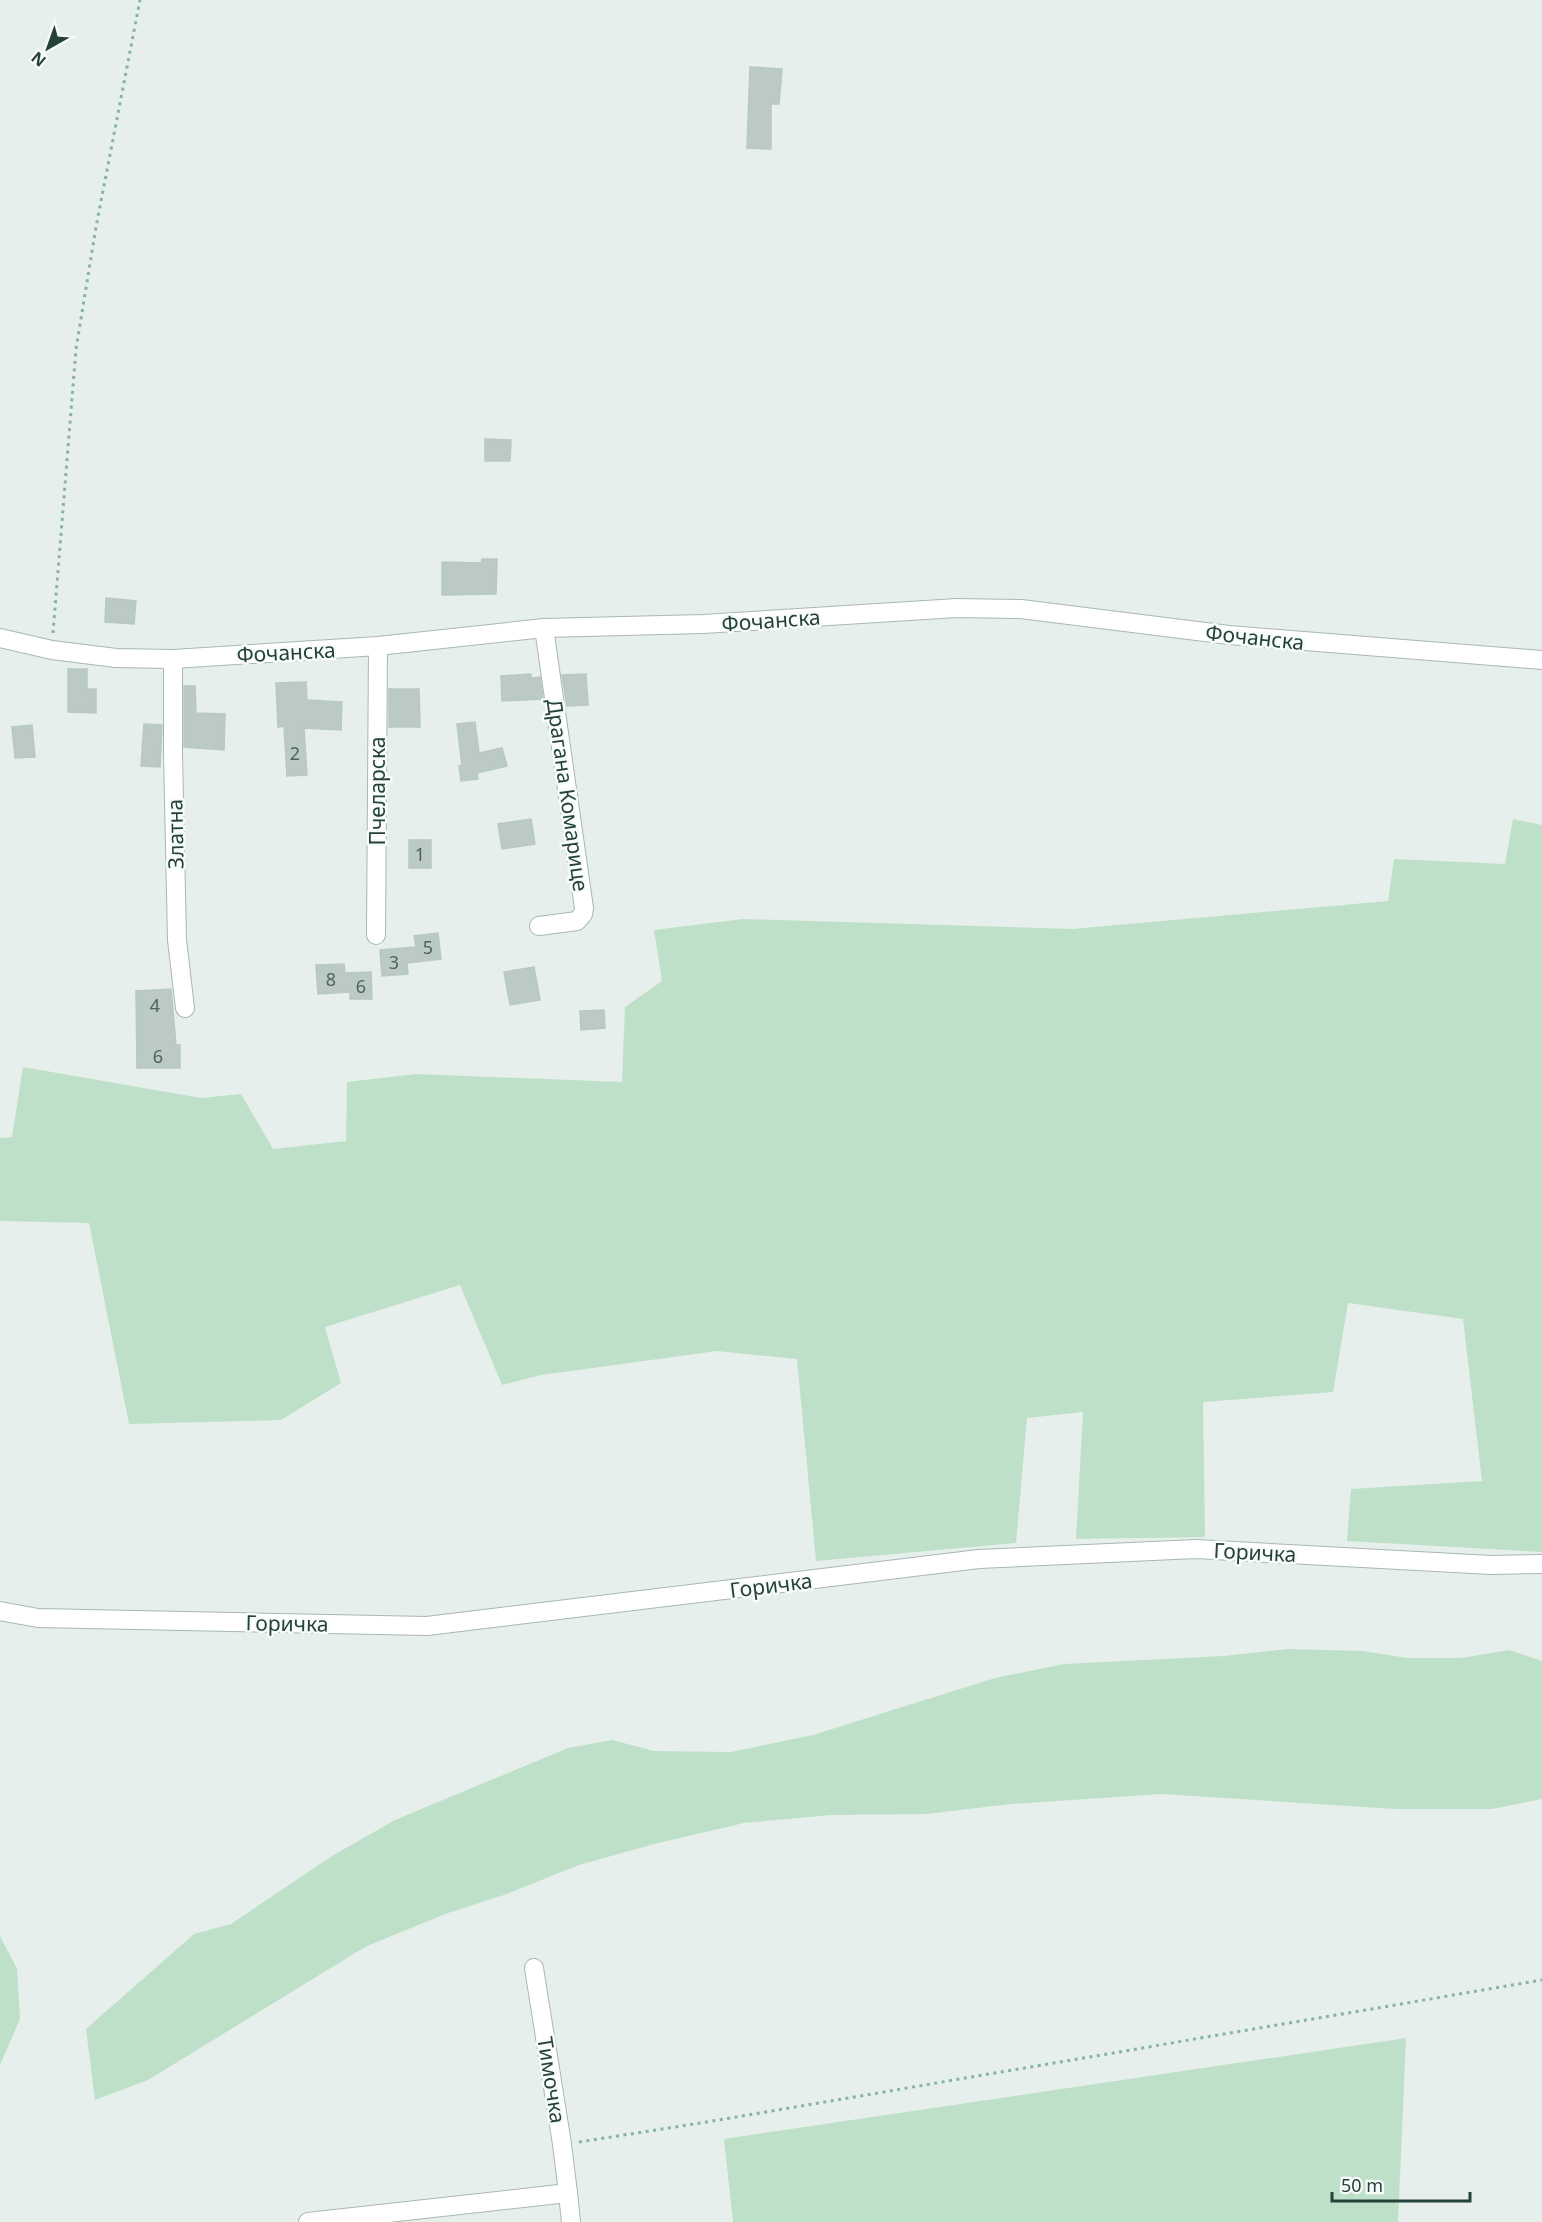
<svg xmlns="http://www.w3.org/2000/svg" width="1542" height="2222" font-family="'Noto Sans',sans-serif">
  <style>
    .green { fill: #bfe0c8 }
    .building { fill: #bbcac4; stroke: #b8c9c2; stroke-width: 1.5 }
    .lines { fill: none; stroke-linecap: round; stroke-linejoin: round }
    .street-casing { stroke: #a8b8b2; stroke-width: 20 }
    .path { stroke: #86b3a5; stroke-width: 3; stroke-dasharray: 3 4.5; stroke-linecap: butt }
    .street { stroke: #fff; stroke-width: 18 }
    .labels { text-anchor: middle; dominant-baseline: central; stroke-width: 5; stroke-linejoin: round; paint-order: stroke }
    .number-label { font-size: 18px; fill: #4a645c }
    .street-label { font-size: 21px; fill: #24423a; stroke: #f7fbf9 }
  </style>
  <rect width="100%" height="100%" fill="#e6efeb"/>
  <!-- green -->
  <g class="green">
    <path d="M1513,819L1542,825V1552L1347,1541L1351,1489L1482,1481L1463,1319L1348,1303L1333,1392L1203,1402L1205,1537L1076,1539L1083,1412L1027,1418L1016,1543L816,1561L797,1359L717,1351L541,1375L502,1385L460,1285L325,1327L341,1383L281,1420L129,1424L89,1223L0,1221V1138L12,1137L23,1067L201,1098L241,1094L273,1149L346,1141L347,1082L416,1074L622,1082L625,1007L662,981L654,930L743,919L1072,929L1388,901L1394,859L1505,864Z"/>
    <path d="M1287,1649L1362,1651L1408,1658H1461L1509,1650L1542,1661V1799L1492,1809H1395L1161,1794L1011,1804L926,1814L832,1815L744,1823L654,1844L579,1865L507,1894L445,1914L365,1947L148,2080L95,2100L86,2029L194,1934L231,1924L332,1856L395,1820L568,1748L612,1740L654,1751L731,1752L813,1735L995,1678L1064,1664L1224,1656Z"/>
    <path d="M0,1936L17,1969L20,2019L0,2065Z"/>
    <path d="M1406,2038L1398,2222H733L724,2139Z"/>
  </g>
  <!-- building -->
  <g class="building">
    <path d="M750,67L782,69L779,104H771V149L747,148Z"/>
    <path d="M485,439L511,440L510,461H485Z"/>
    <path d="M482,559H497L496,594L442,595V562L481,563Z"/>
    <path d="M106,598L136,601L134,624L105,622Z"/>
    <path d="M68,669H87V689H96V713L68,712Z"/>
    <path d="M531,674V678L540,677L543,699L502,701L501,676Z"/>
    <path d="M586,674L588,705L567,706L562,675Z"/>
    <path d="M306,682L307,700L342,702L341,730L304,728L307,775L287,776L284,726L278,727L276,683Z"/>
    <path d="M184,686H195L196,713L225,714L224,750L184,747Z"/>
    <path d="M389,689H419L420,727H389Z"/>
    <path d="M475,722L479,753L502,748L507,766L477,773L478,779L461,781L459,766L462,765L457,724Z"/>
    <path d="M144,724L162,725L160,767L141,766Z"/>
    <path d="M32,725L35,757L15,758L12,727Z"/>
    <path d="M531,819L535,844L502,849L498,824Z"/>
    <rect x="409" y="840" width="22" height="28"/>
    <path d="M438,933L441,959L407,963L408,974L382,976L380,950L416,947L414,936Z"/>
    <path d="M344,964L345,973L371,972L372,999H350V992L318,994L316,965Z"/>
    <path d="M534,967L540,1000L510,1005L504,972Z"/>
    <path d="M171,989L176,1045H180V1068H137L136,991Z"/>
    <path d="M604,1010L605,1028L581,1030L580,1011Z"/>
  </g>
  <g class="lines">
    <!-- street casing -->
    <g class="street-casing">
      <g id="street">
        <path d="M0,638L52,650L116,658L173,659L378,646L544,628L703,624L957,608L1021,609L1229,635L1542,660"/>
        <path d="M173,659V754L177,940L185,1008"/>
        <path d="M539,926L577,921L583,914L584,908L544,628"/>
        <path d="M376,935L378,646"/>
        <path d="M0,1611L38,1618L427,1626L979,1559L1196,1549L1491,1565L1542,1564"/>
        <path d="M534,1968L562,2144L568,2193"/>
        <path d="M308,2222L568,2193L571,2222"/>
      </g>
    </g>
    <!-- path -->
    <g class="path">
      <path d="M53,633L76,349L96,227L140,0"/>
      <path d="M579,2142L707,2122L1542,1980"/>
    </g>
    <!-- street -->
    <use href="#street" class="street"/>
  </g>
  <g class="labels">
    <!-- number labels -->
    <g class="number-label">
      <text x="295" y="753">2</text>
      <text x="420" y="854">1</text>
      <text x="428" y="947">5</text>
      <text x="394" y="962">3</text>
      <text x="331" y="979">8</text>
      <text x="361" y="986">6</text>
      <text x="155" y="1005">4</text>
      <text x="158" y="1056">6</text>
    </g>
    <!-- street labels -->
    <g class="street-label">
      <text transform="translate(771 620) rotate(-4)">Фочанска</text>
      <text transform="translate(1255 637) rotate(6)">Фочанска</text>
      <text transform="translate(286 652) rotate(-3)">Фочанска</text>
      <text transform="translate(377 791) rotate(-90)">Пчеларска</text>
      <text transform="translate(568 795) rotate(82)">Драгана Комарице</text>
      <text transform="translate(175 834) rotate(-91)">Златна</text>
      <text transform="translate(1255 1552) rotate(3)">Горичка</text>
      <text transform="translate(771 1585) rotate(-7)">Горичка</text>
      <text transform="translate(287 1623) rotate(1)">Горичка</text>
      <text transform="translate(552 2080) rotate(81)">Тимочка</text>
    </g>
  </g>
  <!-- north arrow -->
  <g transform="translate(48 48) rotate(220)" stroke="#f7fbf9" stroke-width="4.5" paint-order="stroke">
  <path d="M0-4.5L10 22L0 15L-10 22Z" fill="#24423a"/>
  <text y="-9" font-size="16" font-weight="bold" text-anchor="middle" fill="#24423a">N</text>
  </g>
  <!-- scale -->
  <path d="M1332 2192v9h138v-9" fill="none" stroke="#24423a" stroke-width="3"/>
  <text x="1341" y="2192" font-size="18" fill="#24423a" stroke="#f7fbf9" stroke-width="4.5" paint-order="stroke">50 m</text>
</svg>
